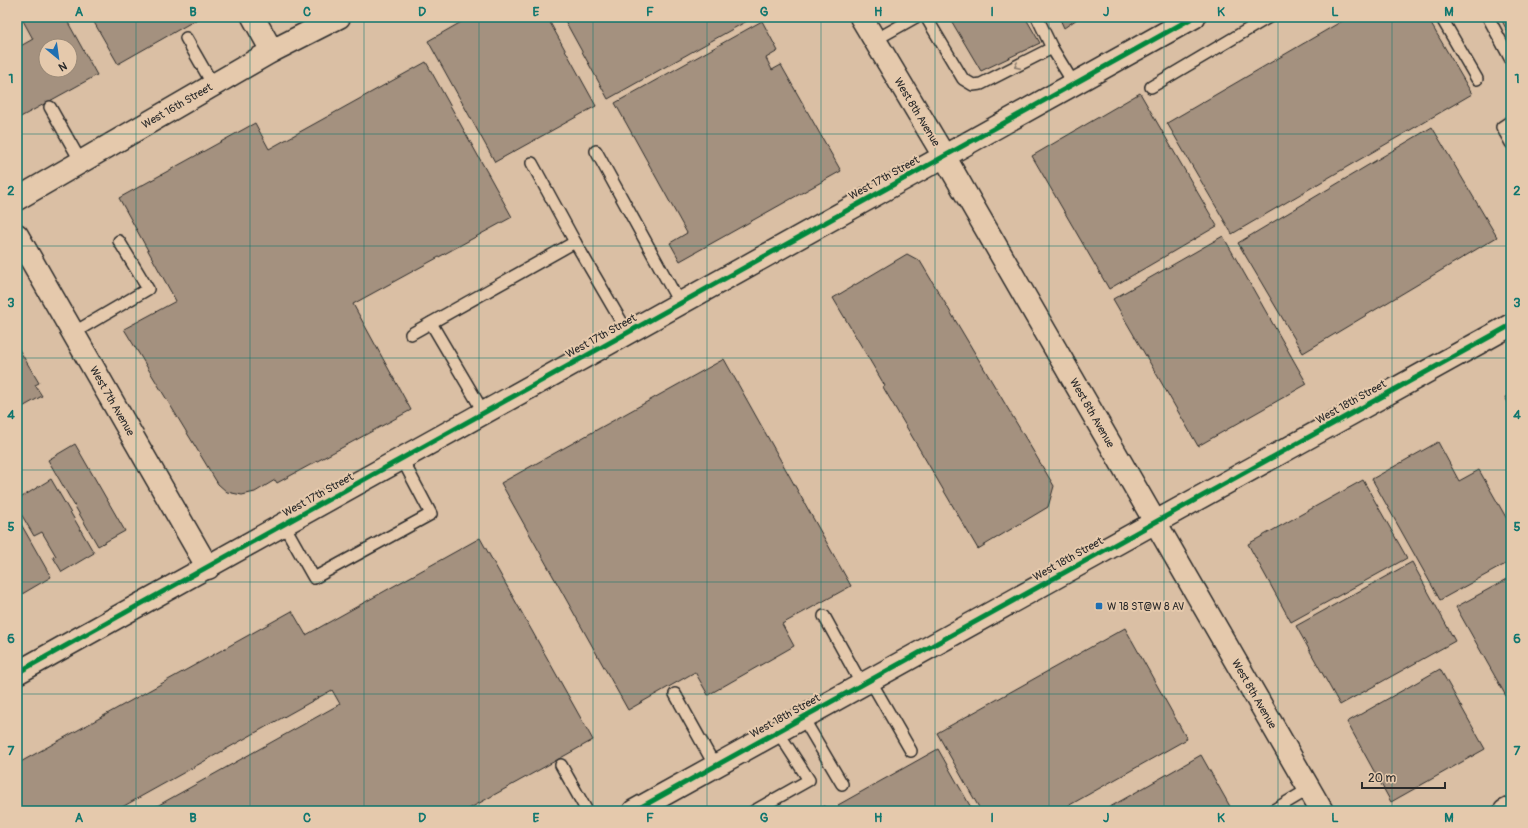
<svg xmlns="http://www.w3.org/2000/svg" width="1528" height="828" font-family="Pangolin,sans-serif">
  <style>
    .building { fill: #a4917f; stroke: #2b2b2b; fill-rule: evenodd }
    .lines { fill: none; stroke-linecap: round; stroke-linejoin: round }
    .service-casing { stroke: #2b2b2b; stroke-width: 14 }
    .minor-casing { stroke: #2b2b2b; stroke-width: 25 }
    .tertiary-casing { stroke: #2b2b2b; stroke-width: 25 }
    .service { stroke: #e5c9ac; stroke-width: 11 }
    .minor { stroke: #e5c9ac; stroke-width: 22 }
    .tertiary { stroke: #e5c9ac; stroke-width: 22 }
    .cycleway-casing { stroke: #e5c9ac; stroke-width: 8 }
    .cycleway { stroke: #00873e; stroke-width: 5 }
    .oneway { stroke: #887a6c }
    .grid { fill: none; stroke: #0f766e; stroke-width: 1; stroke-opacity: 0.55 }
    .poi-dot { fill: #1f6fb2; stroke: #e5c9ac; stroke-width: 1.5 }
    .labels { text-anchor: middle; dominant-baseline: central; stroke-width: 4; stroke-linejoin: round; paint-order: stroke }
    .street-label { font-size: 11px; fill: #2b2b2b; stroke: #e5c9ac }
    .poi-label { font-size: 11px; fill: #2b2b2b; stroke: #e5c9ac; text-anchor: start }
    .neatline { fill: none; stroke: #0f766e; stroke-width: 1.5 }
    .grid-label { font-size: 13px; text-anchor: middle; font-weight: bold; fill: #0f766e }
  </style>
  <rect width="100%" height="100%" fill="#dabfa4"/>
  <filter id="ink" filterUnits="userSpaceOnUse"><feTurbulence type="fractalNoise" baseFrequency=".025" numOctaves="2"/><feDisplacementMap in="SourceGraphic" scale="8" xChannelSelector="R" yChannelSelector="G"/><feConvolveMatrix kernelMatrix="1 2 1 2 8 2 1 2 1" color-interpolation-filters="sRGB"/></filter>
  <g filter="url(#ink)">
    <!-- building -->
    <g class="building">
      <path d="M21,17H65L97,75L17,119V48L33,39ZM46,46H70V70H46Z"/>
      <path d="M91,17H201L118,64Z"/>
      <path d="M470,17H547L596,106L495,162L428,41Z"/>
      <path d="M563,17H754L608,99Z"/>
      <path d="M949,17H1025L1040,43L981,71Z"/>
      <path d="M1059,17H1080L1064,28Z"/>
      <path d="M1349,17H1427L1472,94L1232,234L1167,123Z"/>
      <path d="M1500,17H1511V38Z"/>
      <path d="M762,21L778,51L766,58L772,70L781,65L841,171L680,261L670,243L687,233L615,103Z"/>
      <path d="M426,62L512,217L353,304L411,410L277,483L275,480L255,492L242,495L227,492L218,484L124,329L176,301L119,198L255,123L269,149Z"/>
      <path d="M1140,93L1217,226L1109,289L1032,156Z"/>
      <path d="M1432,127L1497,237L1303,353L1238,243Z"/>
      <path d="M1223,236L1307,384L1198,446L1113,299Z"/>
      <path d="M907,254L920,261L1054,486L1048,507L978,549L883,387L885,386L833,298Z"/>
      <path d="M17,346L39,383L35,385L42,396L19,409L17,405Z"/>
      <path d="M724,359L851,586L782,624L794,646L708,695L695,672L628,710L501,483Z"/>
      <path d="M1511,394V408L1505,397Z"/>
      <path d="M1438,442L1459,481L1479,470L1511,526V561L1440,600L1372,479Z"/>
      <path d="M75,444L125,531L98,546L48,460Z"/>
      <path d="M51,479L94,553L62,572L53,557L56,556L42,532L34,536L17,507V500Z"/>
      <path d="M1363,480L1407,558L1291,622L1248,544Z"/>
      <path d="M17,517L51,577L17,597Z"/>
      <path d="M480,538L593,740L465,811H148L340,704L332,690L115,811H17V764L292,611L306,635Z"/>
      <path d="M1412,562L1455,641L1340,705L1296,626Z"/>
      <path d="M1511,577V705L1456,607Z"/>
      <path d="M1125,628L1187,739L1059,811H981L937,733Z"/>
      <path d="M1440,669L1485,749L1391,802L1347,722Z"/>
      <path d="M938,749L973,811H841L838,805Z"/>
      <path d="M1201,755L1232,810L1229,811H1103Z"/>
      <path d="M824,806L827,811H815Z"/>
    </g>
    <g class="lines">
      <!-- service casing -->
      <g class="service-casing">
        <g id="service">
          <path d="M926,17L963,79L973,85L981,84L1052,48"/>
          <path d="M1037,17L1052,48L1074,84"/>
          <path d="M1441,17L1477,79"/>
          <path d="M1488,17L1511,60"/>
          <path d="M186,38L213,85"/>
          <path d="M875,40L916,17"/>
          <path d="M1151,87L1269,17"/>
          <path d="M50,107L81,162"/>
          <path d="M1511,121L1502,127L1511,143"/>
          <path d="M596,151L680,304"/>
          <path d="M532,163L575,242L628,333"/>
          <path d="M431,323L484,413"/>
          <path d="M73,333L148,289L119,241"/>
          <path d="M411,334L575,242"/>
          <path d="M284,525L314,578L431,514L402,459"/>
          <path d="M824,616L862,685"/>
          <path d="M870,680L911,751"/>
          <path d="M675,694L715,766"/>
          <path d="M803,718L842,784"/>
          <path d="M561,765L587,811"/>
          <path d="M754,811L809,780L778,732"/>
          <path d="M1272,811L1309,789"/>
        </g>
      </g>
      <!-- minor casing -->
      <g class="minor-casing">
        <g id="minor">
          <path d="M253,17L272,51"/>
          <path d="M17,235L208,568"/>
          <path d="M17,673L1194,17"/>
          <path d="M634,811L1511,325"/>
          <path d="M1505,811L1511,808"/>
        </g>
      </g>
      <!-- tertiary casing -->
      <g class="tertiary-casing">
        <g id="tertiary">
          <path d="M861,17L944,156L1322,811"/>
          <path d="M17,199L272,51L339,17"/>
        </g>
      </g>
      <!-- service -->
      <use href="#service" class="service"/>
      <!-- minor -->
      <use href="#minor" class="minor"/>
      <!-- tertiary -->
      <use href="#tertiary" class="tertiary"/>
      <!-- cycleway casing -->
      <g class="cycleway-casing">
        <g id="cycleway">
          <path d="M17,673L1194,17"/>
          <path d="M634,811L1511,325"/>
        </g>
      </g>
      <!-- cycleway -->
      <use href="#cycleway" class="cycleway"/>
    </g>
    <!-- one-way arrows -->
    <defs><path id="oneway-chevron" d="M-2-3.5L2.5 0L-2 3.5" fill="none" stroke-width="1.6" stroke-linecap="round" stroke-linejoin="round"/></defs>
    <use class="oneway" href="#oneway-chevron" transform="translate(1017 66) rotate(153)"/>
  </g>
  <!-- grid -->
  <path class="grid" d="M136,17V811M250,17V811M364,17V811M479,17V811M593,17V811M707,17V811M821,17V811M935,17V811M1049,17V811M1164,17V811M1278,17V811M1392,17V811M17,134H1511M17,246H1511M17,358H1511M17,470H1511M17,582H1511M17,694H1511"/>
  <!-- markers -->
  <rect class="poi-dot" x="1095" y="602" width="8" height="8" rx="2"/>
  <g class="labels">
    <!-- street labels -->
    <g class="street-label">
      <text transform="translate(177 106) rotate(-30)">West 16th Street</text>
      <text transform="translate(917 112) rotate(59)">West 8th Avenue</text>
      <text transform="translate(884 178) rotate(-29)">West 17th Street</text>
      <text transform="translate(601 336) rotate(-29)">West 17th Street</text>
      <text transform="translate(112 401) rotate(60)">West 7th Avenue</text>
      <text transform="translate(1351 402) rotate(-29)">West 18th Street</text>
      <text transform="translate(1092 413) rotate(60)">West 8th Avenue</text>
      <text transform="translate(318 495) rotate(-29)">West 17th Street</text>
      <text transform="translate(1068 559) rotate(-29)">West 18th Street</text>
      <text transform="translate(1254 694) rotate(60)">West 8th Avenue</text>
      <text transform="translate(785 716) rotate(-29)">West 18th Street</text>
    </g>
    <!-- poi labels -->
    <g class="poi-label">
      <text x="1107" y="606">W 18 ST@W 8 AV</text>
    </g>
  </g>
  <!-- margin -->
  <rect width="1528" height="828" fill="none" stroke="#e5c9ac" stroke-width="44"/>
  <!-- north arrow -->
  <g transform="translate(58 58) rotate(151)"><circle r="19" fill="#e5c9ac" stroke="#9b8a78"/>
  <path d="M0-3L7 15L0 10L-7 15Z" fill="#1f6fb2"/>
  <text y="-6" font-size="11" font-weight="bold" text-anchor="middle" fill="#2b2b2b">N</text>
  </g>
  <!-- scale -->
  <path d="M1362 782v6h83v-6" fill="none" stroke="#2b2b2b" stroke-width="2"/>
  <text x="1368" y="782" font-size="12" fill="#2b2b2b" stroke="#e5c9ac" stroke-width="3" paint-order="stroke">20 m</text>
  <rect x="22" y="22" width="1484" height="784" class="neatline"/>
  <g class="grid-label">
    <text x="79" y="16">A</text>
    <text x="193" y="16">B</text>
    <text x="307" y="16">C</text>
    <text x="422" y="16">D</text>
    <text x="536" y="16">E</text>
    <text x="650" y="16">F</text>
    <text x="764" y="16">G</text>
    <text x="878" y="16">H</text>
    <text x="992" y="16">I</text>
    <text x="1106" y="16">J</text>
    <text x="1221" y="16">K</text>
    <text x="1335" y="16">L</text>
    <text x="1449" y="16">M</text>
    <text x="11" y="83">1</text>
    <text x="1517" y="83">1</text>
    <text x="11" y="195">2</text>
    <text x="1517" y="195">2</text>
    <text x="11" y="307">3</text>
    <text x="1517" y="307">3</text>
    <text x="11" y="419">4</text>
    <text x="1517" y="419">4</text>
    <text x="11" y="531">5</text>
    <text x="1517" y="531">5</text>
    <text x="11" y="643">6</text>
    <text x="1517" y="643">6</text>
    <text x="11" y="755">7</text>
    <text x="1517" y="755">7</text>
    <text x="79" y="822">A</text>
    <text x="193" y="822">B</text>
    <text x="307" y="822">C</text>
    <text x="422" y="822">D</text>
    <text x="536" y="822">E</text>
    <text x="650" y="822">F</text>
    <text x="764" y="822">G</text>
    <text x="878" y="822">H</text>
    <text x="992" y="822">I</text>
    <text x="1106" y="822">J</text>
    <text x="1221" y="822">K</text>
    <text x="1335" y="822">L</text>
    <text x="1449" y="822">M</text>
  </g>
</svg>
